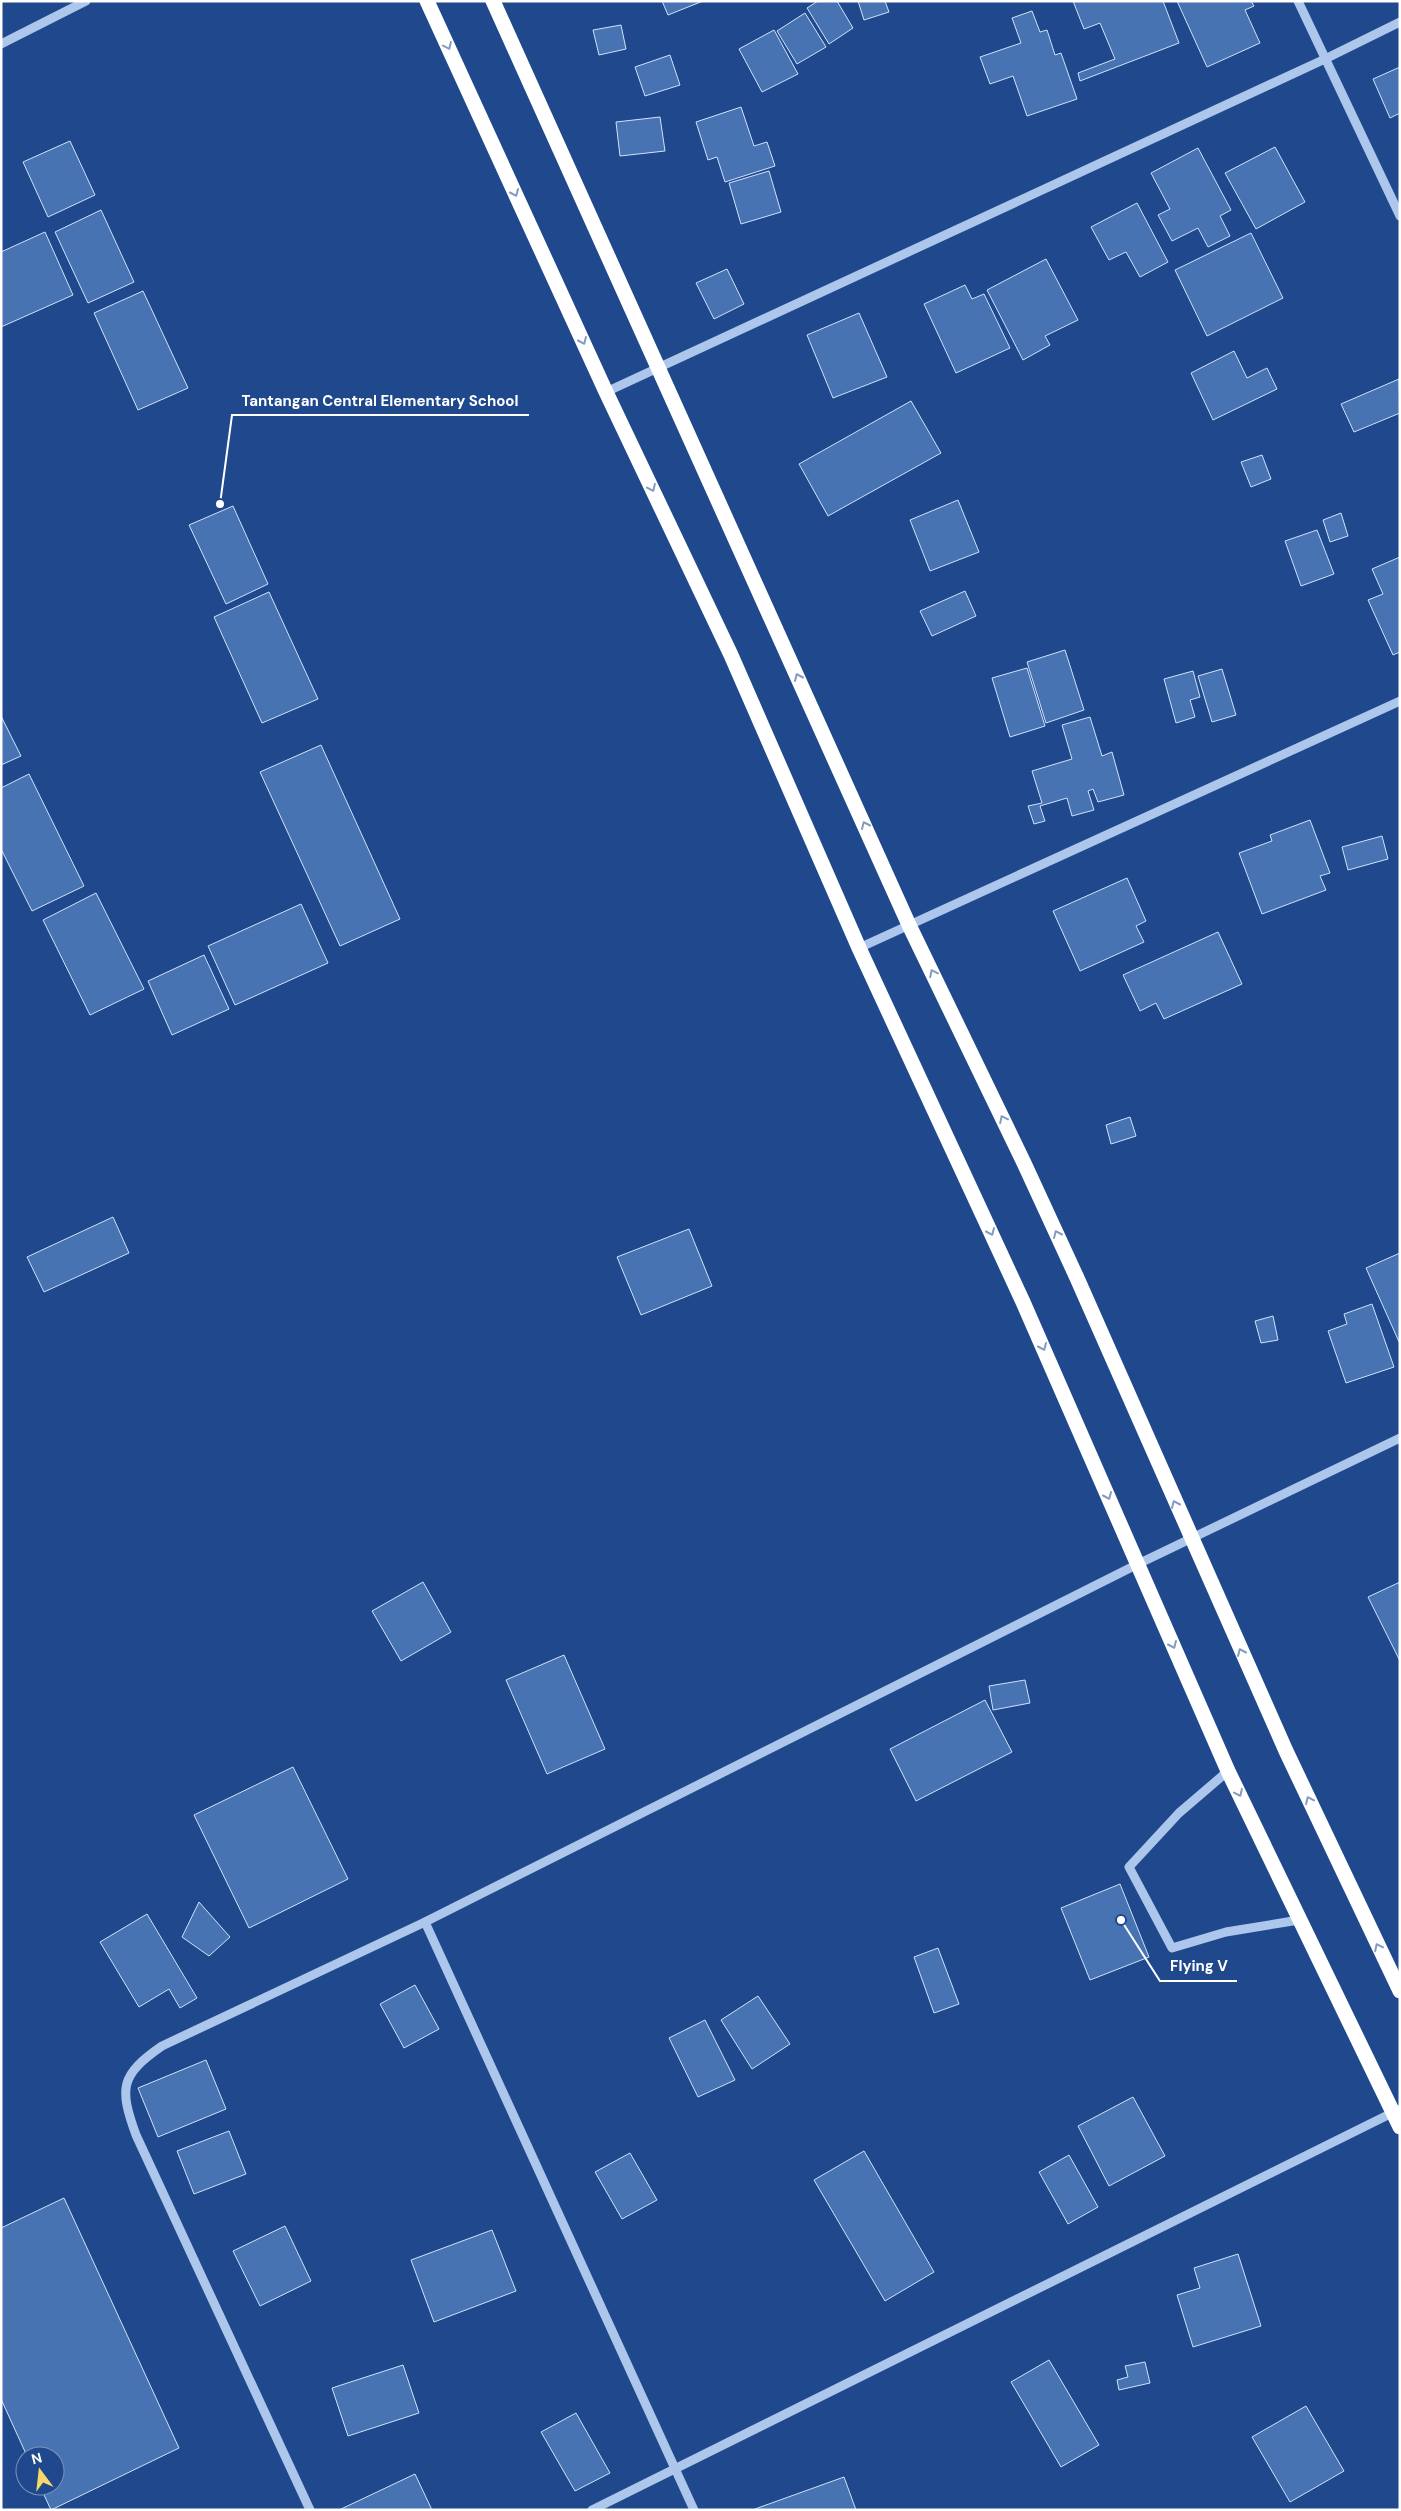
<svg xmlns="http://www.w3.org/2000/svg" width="1401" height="2511" font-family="'DM Sans',sans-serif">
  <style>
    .building { fill: #4873b3; stroke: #d1e1f9 }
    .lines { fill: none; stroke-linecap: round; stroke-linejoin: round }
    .minor { stroke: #acc6ec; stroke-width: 9 }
    .highway { stroke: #fff; stroke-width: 15 }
    .oneway { stroke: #849bc0 }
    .leader { fill: none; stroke: #fff; stroke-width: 2 }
    .callout-dot { fill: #fff; stroke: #1f498c; stroke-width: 2 }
    .callout-label { font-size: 15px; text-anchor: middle; font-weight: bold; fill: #fff; stroke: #1f498c; stroke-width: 4.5; stroke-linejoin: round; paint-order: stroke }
  </style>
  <rect width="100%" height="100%" fill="#1f498c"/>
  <!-- building -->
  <g class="building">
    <path d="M662,1H703L668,15Z"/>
    <path d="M818,1H837L853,28L829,44L807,8Z"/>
    <path d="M858,1H885L889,12L864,20Z"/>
    <path d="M1073,1H1163L1179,43L1080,81L1078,73L1115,59L1100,23L1084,29Z"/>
    <path d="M1177,1H1251L1254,6L1245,10L1260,43L1207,67Z"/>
    <path d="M1032,11L1040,32L1047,30L1055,55L1061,53L1077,99L1027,116L1013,76L990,84L980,57L1021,43L1012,18Z"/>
    <path d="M805,13L826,47L797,64L777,31Z"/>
    <path d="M621,25L626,49L599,55L593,30Z"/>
    <path d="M774,30L798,74L762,92L739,49Z"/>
    <path d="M670,55L680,85L645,96L635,67Z"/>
    <path d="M1400,67V113L1390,118L1373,79Z"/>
    <path d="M741,107L754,146L767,142L775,166L725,182L717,157L708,160L696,122Z"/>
    <path d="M660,117L665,151L620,156L616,122Z"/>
    <path d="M70,141L95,195L48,217L23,162Z"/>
    <path d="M1275,147L1305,202L1256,229L1225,173Z"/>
    <path d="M1198,148L1231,210L1220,216L1230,236L1208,247L1198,228L1172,241L1158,215L1170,209L1151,173Z"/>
    <path d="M769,171L781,212L741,224L729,183Z"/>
    <path d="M1137,203L1168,262L1140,277L1126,252L1109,260L1091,227Z"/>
    <path d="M101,210L134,282L88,303L55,232Z"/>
    <path d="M45,232L73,295L1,327V252Z"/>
    <path d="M1251,233L1283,298L1207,336L1175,270Z"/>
    <path d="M1046,259L1078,320L1045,336L1050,345L1023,360L987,290Z"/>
    <path d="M727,269L744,304L714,319L696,283Z"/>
    <path d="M965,285L972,299L984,294L1010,348L956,373L924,304Z"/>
    <path d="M143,291L188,388L138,410L94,313Z"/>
    <path d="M859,313L887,377L833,398L807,335Z"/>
    <path d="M1234,351L1247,378L1267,368L1277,389L1213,420L1191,373Z"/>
    <path d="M1399,379L1400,413L1354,432L1341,404Z"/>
    <path d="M911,401L941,453L828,516L799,464Z"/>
    <path d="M1262,455L1271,479L1251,487L1241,462Z"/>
    <path d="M958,500L979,552L930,571L910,520Z"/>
    <path d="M233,506L268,584L226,604L189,525Z"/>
    <path d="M1341,513L1348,536L1330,542L1323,520Z"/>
    <path d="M1317,530L1334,574L1301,586L1285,541Z"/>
    <path d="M1400,557V652L1393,655L1368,600L1383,594L1372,569Z"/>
    <path d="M965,591L976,616L932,636L920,611Z"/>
    <path d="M269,592L318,699L262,723L214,617Z"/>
    <path d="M1065,650L1084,710L1046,723L1027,662Z"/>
    <path d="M1027,668L1045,726L1010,737L992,678Z"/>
    <path d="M1222,669L1236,715L1212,722L1198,676Z"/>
    <path d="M1193,671L1200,697L1190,700L1195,717L1176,723L1164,679Z"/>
    <path d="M1,716L21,756L1,765Z"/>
    <path d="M1090,717L1102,756L1112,752L1124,795L1098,802L1093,789L1088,791L1094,810L1072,816L1067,798L1040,806L1045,821L1034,824L1028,806L1042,803L1032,771L1072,759L1062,725Z"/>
    <path d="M321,745L400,919L340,946L260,772Z"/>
    <path d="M29,774L84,886L32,911L1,849V788Z"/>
    <path d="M1310,820L1330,873L1320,876L1326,890L1262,914L1239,853L1272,841L1270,835Z"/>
    <path d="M1382,836L1388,859L1348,870L1342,847Z"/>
    <path d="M1127,878L1146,921L1136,926L1144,942L1080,971L1053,911Z"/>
    <path d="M96,893L144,989L90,1015L43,920Z"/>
    <path d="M301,904L328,963L235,1005L208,946Z"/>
    <path d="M1218,932L1242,984L1164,1019L1156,1003L1140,1011L1123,975Z"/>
    <path d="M204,955L229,1009L172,1035L148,981Z"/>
    <path d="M1130,1117L1136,1136L1111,1144L1106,1125Z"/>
    <path d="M113,1217L129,1253L44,1292L27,1257Z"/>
    <path d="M689,1229L712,1286L641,1315L617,1257Z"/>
    <path d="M1400,1253V1344L1366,1268Z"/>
    <path d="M1372,1304L1394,1367L1346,1383L1328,1331L1347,1324L1344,1314Z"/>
    <path d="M1273,1316L1278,1340L1261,1343L1255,1321Z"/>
    <path d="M423,1582L451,1632L401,1661L372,1611Z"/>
    <path d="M1400,1582V1661L1368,1597Z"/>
    <path d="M564,1655L605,1749L547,1774L506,1680Z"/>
    <path d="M1025,1680L1030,1703L993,1710L989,1686Z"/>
    <path d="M985,1700L1012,1752L916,1801L890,1749Z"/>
    <path d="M293,1767L348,1879L249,1928L194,1815Z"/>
    <path d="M1120,1884L1149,1957L1090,1980L1061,1908Z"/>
    <path d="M199,1902L230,1937L209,1956L182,1937Z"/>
    <path d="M147,1914L197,1998L180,2008L169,1989L139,2007L100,1942Z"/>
    <path d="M938,1948L959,2004L934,2013L914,1957Z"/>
    <path d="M415,1985L439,2029L404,2048L380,2004Z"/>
    <path d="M758,1996L790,2044L752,2069L721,2020Z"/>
    <path d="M705,2020L735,2080L698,2097L669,2038Z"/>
    <path d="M206,2060L226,2109L158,2137L138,2088Z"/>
    <path d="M1133,2097L1165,2156L1109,2186L1078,2126Z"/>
    <path d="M229,2131L246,2174L194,2194L177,2151Z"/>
    <path d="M864,2151L934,2272L885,2301L814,2180Z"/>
    <path d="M630,2153L657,2200L622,2219L595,2172Z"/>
    <path d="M1069,2155L1098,2207L1068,2224L1039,2172Z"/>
    <path d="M64,2198L179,2448L51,2510L40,2486H55V2456H27L1,2399V2228Z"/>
    <path d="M285,2226L311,2281L260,2306L233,2251Z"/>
    <path d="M492,2230L516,2291L434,2322L411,2260Z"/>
    <path d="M1238,2254L1261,2326L1193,2347L1177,2295L1200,2288L1194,2268Z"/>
    <path d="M1049,2360L1099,2445L1061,2467L1011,2382Z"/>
    <path d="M1145,2362L1150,2383L1119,2390L1117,2380L1128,2377L1125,2366Z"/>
    <path d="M403,2365L419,2413L348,2436L332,2388Z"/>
    <path d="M1306,2406L1344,2471L1290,2502L1252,2437Z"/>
    <path d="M576,2413L610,2473L575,2491L541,2432Z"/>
    <path d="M415,2474L432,2510H339Z"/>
    <path d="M844,2477L856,2510H756L755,2509Z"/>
  </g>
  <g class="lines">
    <!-- minor -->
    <g class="minor">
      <path d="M1298,1L1400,216"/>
      <path d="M1,44L86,1"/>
      <path d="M606,392L1325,59L1400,22"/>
      <path d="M859,948L1400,701"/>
      <path d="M1228,1771L1179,1813L1129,1867L1172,1948L1226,1932L1299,1920"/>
      <path d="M425,1922L694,2510"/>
      <path d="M310,2510L136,2135C119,2088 120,2075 162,2046L425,1922L1138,1564L1400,1438"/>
      <path d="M592,2510L1400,2109"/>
    </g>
    <!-- highway -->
    <g class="highway">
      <path d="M427,1L606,392L731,655L859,948L1023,1302L1228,1771L1400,2127"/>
      <path d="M493,1L909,925L1024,1163L1077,1278L1286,1751L1400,1991"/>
    </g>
  </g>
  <!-- one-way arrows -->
  <defs><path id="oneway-chevron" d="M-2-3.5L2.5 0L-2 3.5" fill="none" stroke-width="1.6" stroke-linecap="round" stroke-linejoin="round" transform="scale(1.25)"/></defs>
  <g class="oneway">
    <use href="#oneway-chevron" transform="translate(448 46) rotate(65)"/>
    <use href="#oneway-chevron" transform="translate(515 193) rotate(66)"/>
    <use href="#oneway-chevron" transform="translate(583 341) rotate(66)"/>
    <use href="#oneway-chevron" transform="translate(652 488) rotate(65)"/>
    <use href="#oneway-chevron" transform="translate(798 677) rotate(-114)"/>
    <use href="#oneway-chevron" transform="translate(865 825) rotate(-114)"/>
    <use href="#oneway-chevron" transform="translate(933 973) rotate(-116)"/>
    <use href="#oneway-chevron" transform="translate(1003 1119) rotate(-116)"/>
    <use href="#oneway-chevron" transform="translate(991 1232) rotate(66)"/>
    <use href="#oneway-chevron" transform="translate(1057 1234) rotate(-114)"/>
    <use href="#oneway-chevron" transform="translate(1043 1347) rotate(66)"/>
    <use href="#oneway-chevron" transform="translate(1108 1496) rotate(66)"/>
    <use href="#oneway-chevron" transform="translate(1175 1504) rotate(-114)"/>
    <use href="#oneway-chevron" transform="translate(1173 1645) rotate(66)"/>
    <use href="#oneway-chevron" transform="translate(1241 1652) rotate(-114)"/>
    <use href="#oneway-chevron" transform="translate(1239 1793) rotate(65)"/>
    <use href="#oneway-chevron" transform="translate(1309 1800) rotate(-115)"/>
    <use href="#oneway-chevron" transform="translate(1378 1947) rotate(-116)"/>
  </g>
  <!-- callouts -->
  <path class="leader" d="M220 504L232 415H529M1121 1920L1160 1981H1237"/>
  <g class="callout-dot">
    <circle cx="220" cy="504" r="5"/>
    <circle cx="1121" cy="1920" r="5"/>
  </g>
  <g class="callout-label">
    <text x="380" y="406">Tantangan Central Elementary School</text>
    <text x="1199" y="1971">Flying V</text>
  </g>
  <!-- border -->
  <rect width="1401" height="2511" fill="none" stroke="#ffffff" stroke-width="5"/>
  <!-- north arrow -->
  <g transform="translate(40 2471) rotate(345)"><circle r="24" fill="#1f498c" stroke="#7992ba"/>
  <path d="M0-4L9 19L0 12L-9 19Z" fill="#fad76c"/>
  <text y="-8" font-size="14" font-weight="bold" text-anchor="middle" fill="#ffffff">N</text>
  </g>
</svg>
